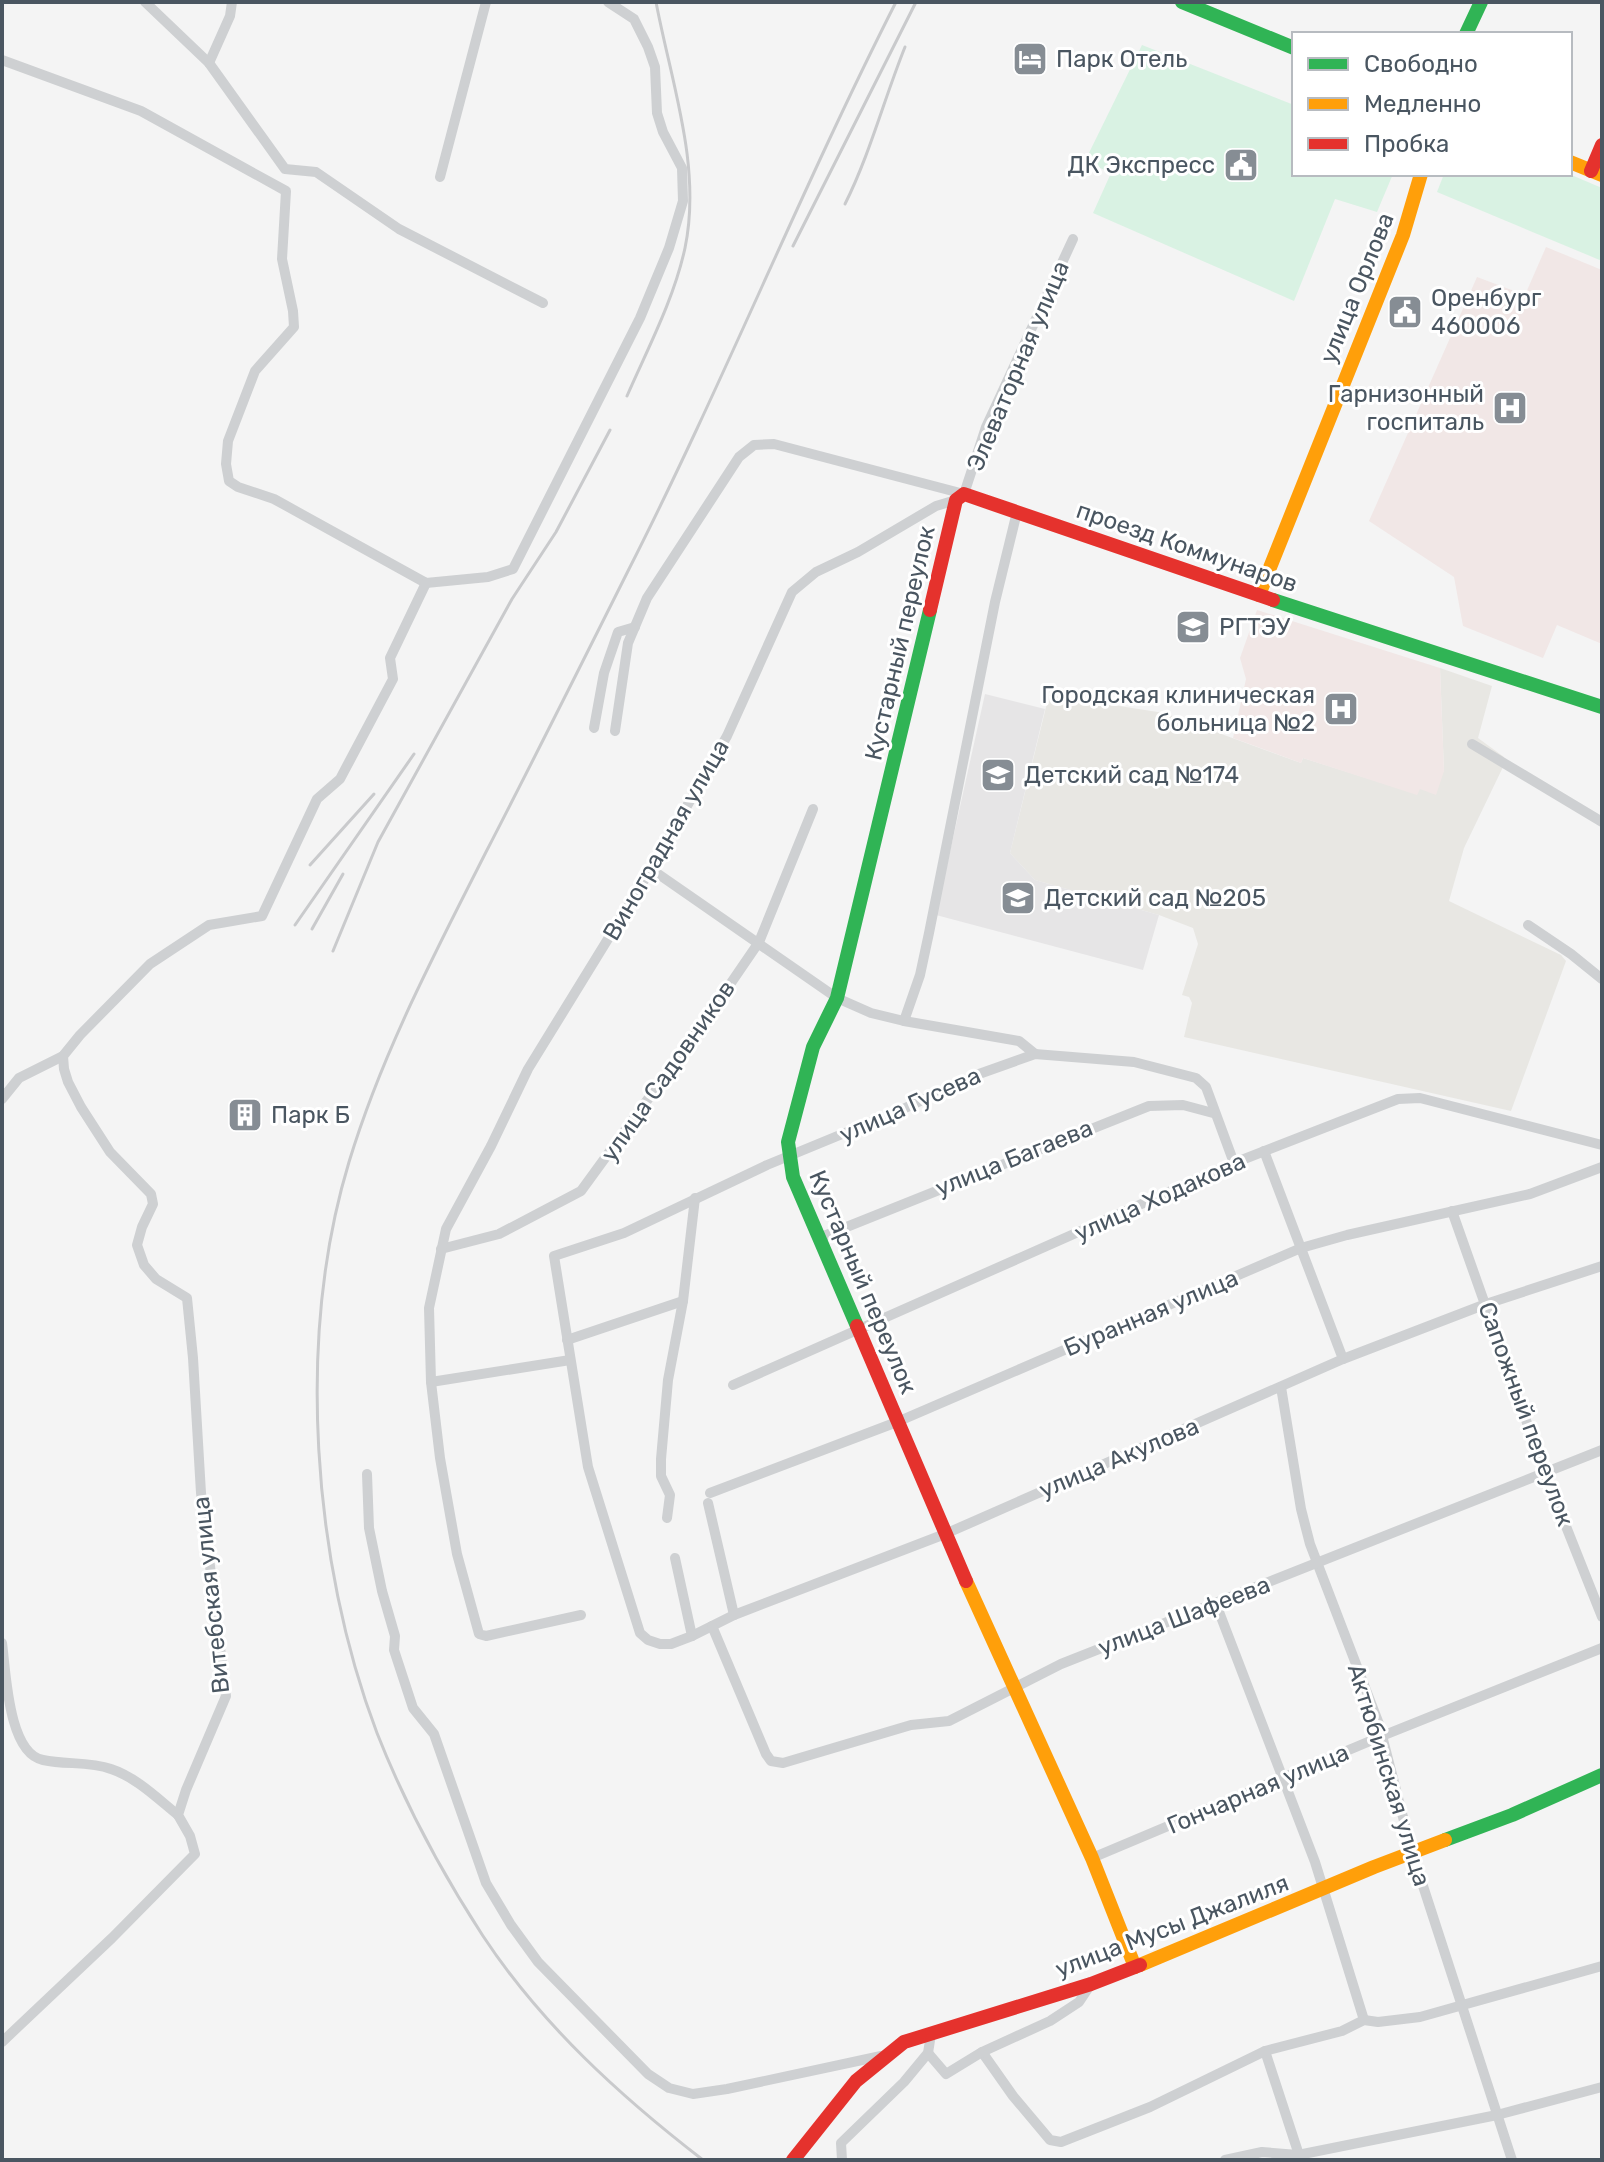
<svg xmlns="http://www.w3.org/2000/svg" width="1604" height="2162" font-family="Rubik,sans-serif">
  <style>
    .commercial { fill: #e8e7e3 }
    .education { fill: #e6e5e6 }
    .medical { fill: #f1e7e6 }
    .green { fill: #d9f2e3 }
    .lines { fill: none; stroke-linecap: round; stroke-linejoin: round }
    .street { stroke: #ced0d2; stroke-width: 10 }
    .fast { stroke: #30b455; stroke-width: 14 }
    .slow { stroke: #ff9f0a; stroke-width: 14 }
    .jam { stroke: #e5322d; stroke-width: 14 }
    .rail { stroke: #c9cacc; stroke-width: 3 }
    .labels { text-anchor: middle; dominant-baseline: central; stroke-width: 6; stroke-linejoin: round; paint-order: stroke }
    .poi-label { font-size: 24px; fill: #4a5661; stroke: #fff; text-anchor: start }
    .street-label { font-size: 24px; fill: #4a5661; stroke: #fff }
  </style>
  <rect width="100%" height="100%" fill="#f4f4f4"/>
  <!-- commercial -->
  <path class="commercial" d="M1440,668L1492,686L1478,738L1504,757L1503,767L1464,848L1449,901L1561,955L1566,961L1511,1111L1184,1037L1192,1003L1189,997L1182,995L1198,944L1193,928L1159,915L1035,880L1010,853L1049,695L1164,713L1301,763L1303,758L1417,794L1419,789L1444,771Z"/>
  <!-- education -->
  <path class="education" d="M985,694L1045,709L1010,853L1035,880L1159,915L1143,970L936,915Z"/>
  <!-- medical -->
  <g class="medical">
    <path d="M1546,247L1602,270V644L1557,625L1543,658L1463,626L1454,577L1369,521L1477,277L1525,295Z"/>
    <path d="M1257,610L1440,668L1444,771L1436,795L1420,789L1417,795L1303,758L1301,763L1233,738L1246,679L1240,658Z"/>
  </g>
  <!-- green -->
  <g class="green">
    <path d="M1142,45L1294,105V174H1393L1377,212L1335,199L1294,301L1093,213L1111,173L1085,161Z"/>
    <path d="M1444,174H1569L1602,188V261L1437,192Z"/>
  </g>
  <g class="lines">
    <!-- street -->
    <g class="street">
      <path d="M145,2L209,63L285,169L316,172L399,229L543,303"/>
      <path d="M2,60L141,111L286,191L282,259L293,311L294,327L255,371L228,441L226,464L229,481L238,487L274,499L426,583L488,577L513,569L640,318L669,248L683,201L682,168L663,132L657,113L655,67L648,47L634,19L608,2"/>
      <path d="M209,63L230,16L232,2"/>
      <path d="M440,177L486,2"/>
      <path d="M594,728L604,673L618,632L635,627"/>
      <path d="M615,731L628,643L647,598L739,457L754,445L774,444L964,494L986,427L1073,239"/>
      <path d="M1472,744L1602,822"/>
      <path d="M651,869L837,998L871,1013L904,1021L1019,1041L1035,1054"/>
      <path d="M1528,925L1571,954L1602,979"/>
      <path d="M904,1021L920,975L929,933L995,602L1017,512"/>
      <path d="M2,1099L19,1078L63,1056"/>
      <path d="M1264,1151L1343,1359"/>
      <path d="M1234,1163L1206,1087L1196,1078L1134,1062L1035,1054L979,1074L903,1109L767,1165L624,1233L554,1256L588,1467L640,1633L648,1640L660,1644H671L692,1636L734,1615L945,1534L1343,1359L1486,1304L1602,1266"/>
      <path d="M1452,1211L1544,1471L1602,1617"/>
      <path d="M819,1238L1149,1106L1183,1105L1213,1113"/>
      <path d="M441,1249L499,1234L581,1191L707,1018L759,942L813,809"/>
      <path d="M567,1340L683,1301"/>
      <path d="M431,1382L570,1360"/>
      <path d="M733,1385L1234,1163L1398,1099L1420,1098L1602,1145"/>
      <path d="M1281,1387L1301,1509L1310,1544L1379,1724L1412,1852L1512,2160"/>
      <path d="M367,1474L369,1528L382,1591L395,1636L394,1650L413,1708L434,1734L486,1883L511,1925L538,1962L648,2074L669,2088L693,2094L727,2089L881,2056"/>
      <path d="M710,1493L897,1422L1301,1248L1347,1235L1530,1194L1602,1167"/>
      <path d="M708,1503L734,1615"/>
      <path d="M667,1518L670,1495L661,1476V1459L668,1380L683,1301L695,1198"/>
      <path d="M675,1558L692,1636"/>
      <path d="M1216,1604L1315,1862L1364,2020"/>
      <path d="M581,1615L486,1636L479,1634L457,1554L440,1458L431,1382L429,1308L446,1229L491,1146L528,1069L651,869L727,736L792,592L816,572L858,552L936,506L956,500"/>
      <path d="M712,1626L766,1754L771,1761L783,1763L911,1725L949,1721L1061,1664L1602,1450"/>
      <path d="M2,1643C6,1672 8,1753 43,1760C66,1765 89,1761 111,1769C136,1777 158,1799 178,1815"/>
      <path d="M1092,1858L1382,1736L1602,1648"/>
      <path d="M2,2042L112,1938L195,1854L190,1836L178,1815L186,1790L226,1696L201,1493L193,1358L187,1298L156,1279L144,1265L137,1245L142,1227L153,1204L151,1194L110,1152L81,1107L68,1082L64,1069L63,1056L80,1035L150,964L209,925L262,916L317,799L340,779L393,679L390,658L426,583"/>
      <path d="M1265,2051L1300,2158"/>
      <path d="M982,2052L1013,2096L1050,2140L1061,2142L1150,2107L1265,2051L1342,2031L1364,2020L1378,2022L1420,2017L1602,1966"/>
      <path d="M928,2053L946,2074L982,2052L1050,2021L1079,2002L1091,1984"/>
      <path d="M842,2160L841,2143L904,2082L928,2053L931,2034"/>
      <path d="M1225,2160L1262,2152L1298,2155L1497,2115L1602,2087"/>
    </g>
    <!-- fast -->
    <g class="fast">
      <path d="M1182,2L1294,48"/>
      <path d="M1466,34L1481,2"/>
      <path d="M1273,600L1602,707"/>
      <path d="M857,1326L793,1177L788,1142L813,1047L837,998L930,610"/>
      <path d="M1445,1840L1512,1815L1602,1775"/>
    </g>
    <!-- slow -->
    <g class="slow">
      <path d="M1570,162L1602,175"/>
      <path d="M1259,595L1403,235L1421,174"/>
      <path d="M966,1581L1092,1858L1135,1967"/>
      <path d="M1140,1965L1374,1867L1445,1840"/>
    </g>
    <!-- jam -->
    <g class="jam">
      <path d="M1591,171L1602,145"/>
      <path d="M930,610L956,500L964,494L1273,600"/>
      <path d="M857,1326L966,1581"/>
      <path d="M793,2160L856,2081L904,2042L1091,1984L1140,1965"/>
    </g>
    <!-- rail -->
    <g class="rail">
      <path d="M845,204C870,154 884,99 905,47"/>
      <path d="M793,246L916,2"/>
      <path d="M627,396C648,348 674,299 685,248C702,166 671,82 656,2"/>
      <path d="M310,865L374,794"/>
      <path d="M295,925L414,754"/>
      <path d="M312,929L343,874"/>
      <path d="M333,951L378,842L512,599L556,532L610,430"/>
      <path d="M703,2160C620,2096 541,2024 483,1936C442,1873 405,1804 377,1733C312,1562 296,1337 349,1162C382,1053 435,953 486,852C534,759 581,665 628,571C723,384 801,189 896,2"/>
    </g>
  </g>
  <!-- icons -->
  <defs>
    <g id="hotel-square" transform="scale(1.8)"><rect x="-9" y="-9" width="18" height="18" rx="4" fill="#868d94" stroke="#fff"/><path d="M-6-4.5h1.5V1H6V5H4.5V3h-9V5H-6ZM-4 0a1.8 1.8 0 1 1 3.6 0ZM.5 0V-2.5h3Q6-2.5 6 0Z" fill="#fff"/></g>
    <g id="civic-square" transform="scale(1.8)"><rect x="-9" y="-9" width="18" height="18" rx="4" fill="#868d94" stroke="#fff"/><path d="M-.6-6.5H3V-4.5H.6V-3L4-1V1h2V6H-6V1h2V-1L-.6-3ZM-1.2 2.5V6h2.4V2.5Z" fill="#fff"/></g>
    <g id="hospital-square" transform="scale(1.8)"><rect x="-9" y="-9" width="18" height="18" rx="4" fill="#868d94" stroke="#fff"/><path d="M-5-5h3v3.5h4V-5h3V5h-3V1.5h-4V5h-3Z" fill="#fff"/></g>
    <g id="university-square" transform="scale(1.8)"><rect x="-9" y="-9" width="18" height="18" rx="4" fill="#868d94" stroke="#fff"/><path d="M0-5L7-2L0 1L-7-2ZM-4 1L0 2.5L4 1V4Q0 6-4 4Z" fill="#fff"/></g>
    <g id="school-square" transform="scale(1.8)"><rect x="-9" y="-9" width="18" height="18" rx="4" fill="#868d94" stroke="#fff"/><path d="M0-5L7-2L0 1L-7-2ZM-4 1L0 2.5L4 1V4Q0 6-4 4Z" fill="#fff"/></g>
    <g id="building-square" transform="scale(1.8)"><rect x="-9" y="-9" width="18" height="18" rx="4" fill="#868d94" stroke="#fff"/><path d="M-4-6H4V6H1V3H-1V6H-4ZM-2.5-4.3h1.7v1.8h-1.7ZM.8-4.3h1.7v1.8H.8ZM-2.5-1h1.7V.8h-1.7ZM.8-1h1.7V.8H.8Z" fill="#fff"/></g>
  </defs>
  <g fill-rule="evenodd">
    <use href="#hotel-square" x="1030" y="59"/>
    <use href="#civic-square" x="1241" y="165"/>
    <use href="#civic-square" x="1405" y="312"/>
    <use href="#hospital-square" x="1510" y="408"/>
    <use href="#university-square" x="1193" y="627"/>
    <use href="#hospital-square" x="1341" y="709"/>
    <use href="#school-square" x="998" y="775"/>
    <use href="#school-square" x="1018" y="898"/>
    <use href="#building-square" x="245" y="1115"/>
  </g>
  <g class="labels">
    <!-- poi labels -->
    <g class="poi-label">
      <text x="1056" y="59">Парк Отель</text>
      <text x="1215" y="165" text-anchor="end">ДК Экспресс</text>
      <text x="1431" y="298">Оренбург<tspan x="1431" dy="28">460006</tspan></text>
      <text x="1484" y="394" text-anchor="end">Гарнизонный<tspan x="1484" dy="28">госпиталь</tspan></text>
      <text x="1219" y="627">РГТЭУ</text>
      <text x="1315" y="695" text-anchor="end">Городская клиническая<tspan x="1315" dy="28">больница №2</tspan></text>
      <text x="1024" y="775">Детский сад №174</text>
      <text x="1044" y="898">Детский сад №205</text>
      <text x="271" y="1115">Парк Б</text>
    </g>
    <!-- street labels -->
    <g class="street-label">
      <text transform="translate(1357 288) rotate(-68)">улица Орлова</text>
      <text transform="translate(1018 366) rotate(-67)">Элеваторная улица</text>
      <text transform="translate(1187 547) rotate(19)">проезд Коммунаров</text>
      <text transform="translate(900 643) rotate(-77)">Кустарный переулок</text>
      <text transform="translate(666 840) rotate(-60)">Виноградная улица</text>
      <text transform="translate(668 1071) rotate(-55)">улица Садовников</text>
      <text transform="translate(910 1105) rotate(-24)">улица Гусева</text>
      <text transform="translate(1014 1158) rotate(-22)">улица Багаева</text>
      <text transform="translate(1160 1197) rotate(-24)">улица Ходакова</text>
      <text transform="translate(863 1282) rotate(67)">Кустарный переулок</text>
      <text transform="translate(1151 1313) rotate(-23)">Буранная улица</text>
      <text transform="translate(1526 1414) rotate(70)">Сапожный переулок</text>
      <text transform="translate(1119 1458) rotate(-23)">улица Акулова</text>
      <text transform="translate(211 1595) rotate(-96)">Витебская улица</text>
      <text transform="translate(1184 1616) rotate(-21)">улица Шафеева</text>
      <text transform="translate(1389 1775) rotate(73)">Актюбинская улица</text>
      <text transform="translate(1258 1789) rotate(-23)">Гончарная улица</text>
      <text transform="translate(1172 1926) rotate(-21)">улица Мусы Джалиля</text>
    </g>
  </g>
  <!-- border -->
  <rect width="1604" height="2162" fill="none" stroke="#4a5661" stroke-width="8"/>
  <!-- legend -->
  <rect x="1292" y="32" width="280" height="144" fill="#ffffff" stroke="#b7bbc0" stroke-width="2"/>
  <rect x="1308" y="58" width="40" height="12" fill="#30b455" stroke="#b7bbc0" stroke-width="2"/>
  <text x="1364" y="72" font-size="24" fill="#4a5661">Свободно</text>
  <rect x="1308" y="98" width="40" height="12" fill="#ff9f0a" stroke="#b7bbc0" stroke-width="2"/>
  <text x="1364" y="112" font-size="24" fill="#4a5661">Медленно</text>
  <rect x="1308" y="138" width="40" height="12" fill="#e5322d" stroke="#b7bbc0" stroke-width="2"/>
  <text x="1364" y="152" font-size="24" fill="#4a5661">Пробка</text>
</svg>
